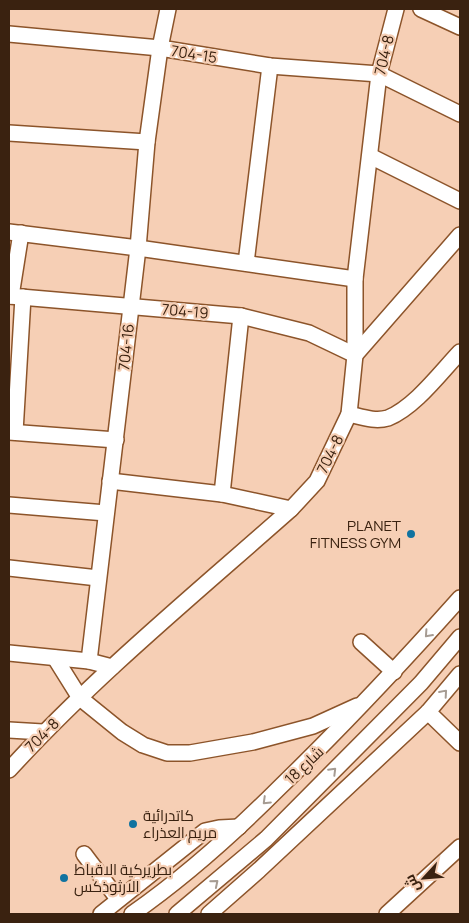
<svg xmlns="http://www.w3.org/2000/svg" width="469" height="923" font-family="Manrope,Cairo,sans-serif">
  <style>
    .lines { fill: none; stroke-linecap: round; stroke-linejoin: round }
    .minor-casing { stroke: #8c542a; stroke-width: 18 }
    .minor { stroke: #fff; stroke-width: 15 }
    .oneway { stroke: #a69c93 }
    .poi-dot { fill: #1073a0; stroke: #f6cfb5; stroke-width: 2 }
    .labels { text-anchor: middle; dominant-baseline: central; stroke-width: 4.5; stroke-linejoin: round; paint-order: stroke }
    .street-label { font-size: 15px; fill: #3a2210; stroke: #f6cfb5 }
    .poi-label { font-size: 15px; fill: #3a2210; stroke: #f6cfb5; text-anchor: start }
  </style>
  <rect width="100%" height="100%" fill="#f6cfb5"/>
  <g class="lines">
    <!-- minor casing -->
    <g class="minor-casing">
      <g id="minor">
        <path d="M421,9L460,27"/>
        <path d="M9,34L160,48L270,66L379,74L460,114"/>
        <path d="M9,133L147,142"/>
        <path d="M370,156L460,201"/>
        <path d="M9,232L138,248L355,279"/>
        <path d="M246,263L270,66"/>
        <path d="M9,296L241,316L309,333L355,355L460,235"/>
        <path d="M11,296L21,233"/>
        <path d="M349,414C362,417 375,422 388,418C415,407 440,373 460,352"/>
        <path d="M9,432L116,440"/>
        <path d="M15,432L23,297"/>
        <path d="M110,481L222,494L291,509"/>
        <path d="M222,494L241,316"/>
        <path d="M9,505L106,513"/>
        <path d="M9,568L98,578"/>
        <path d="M361,642L394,672"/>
        <path d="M9,653L89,661"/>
        <path d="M55,658L80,698L122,732L143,745L167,753H190L253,742L313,726L357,706"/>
        <path d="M112,667L89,661L138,248L147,142L160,48L168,9"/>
        <path d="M428,712L460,743"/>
        <path d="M9,730L43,732"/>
        <path d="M9,770C95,676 195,594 291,509L317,481L349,414L355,355V279L379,74L396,9"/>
        <path d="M84,854L118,899"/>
        <path d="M101,914L205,831L219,828L239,827"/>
        <path d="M132,914C185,877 233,834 279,788C342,727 402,663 460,598"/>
        <path d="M177,914L266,839L421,683L460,637"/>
        <path d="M209,914L259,870L428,712L460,674"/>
        <path d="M387,914L460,847"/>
      </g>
    </g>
    <!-- minor -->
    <use href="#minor" class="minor"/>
  </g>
  <!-- one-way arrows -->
  <defs><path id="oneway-chevron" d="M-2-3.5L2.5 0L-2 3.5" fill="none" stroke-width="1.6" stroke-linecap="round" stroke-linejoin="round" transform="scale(1.25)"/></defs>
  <g class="oneway">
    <use href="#oneway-chevron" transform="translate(428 634) rotate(132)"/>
    <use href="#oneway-chevron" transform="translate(444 693) rotate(-49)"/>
    <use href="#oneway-chevron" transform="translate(333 771) rotate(-45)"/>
    <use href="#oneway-chevron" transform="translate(266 801) rotate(136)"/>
    <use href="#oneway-chevron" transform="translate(215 883) rotate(-40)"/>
  </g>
  <!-- markers -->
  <g class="poi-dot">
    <circle cx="411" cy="534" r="5"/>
    <circle cx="133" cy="824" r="5"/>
    <circle cx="64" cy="878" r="5"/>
  </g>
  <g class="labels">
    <!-- street labels -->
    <g class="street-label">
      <text transform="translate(194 54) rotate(9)">704-15</text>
      <text transform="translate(384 55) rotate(-77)">704-8</text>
      <text transform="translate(185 311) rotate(5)">704-19</text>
      <text transform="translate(126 347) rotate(-84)">704-16</text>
      <text transform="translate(330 454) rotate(-64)">704-8</text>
      <text transform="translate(42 735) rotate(-45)">704-8</text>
      <text transform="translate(304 765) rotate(-44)">شارع 18</text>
    </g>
    <!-- poi labels -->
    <g class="poi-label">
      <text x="401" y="525" text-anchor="end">PLANET<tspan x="401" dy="17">FITNESS GYM</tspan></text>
      <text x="143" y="815">كاتدرائية<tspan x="143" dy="17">مريم العذراء</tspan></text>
      <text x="74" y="869">بطريركية الاقباط<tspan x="74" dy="17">الارثوذكس</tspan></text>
    </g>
  </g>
  <!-- border -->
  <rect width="469" height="923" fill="none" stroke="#3a2210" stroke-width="20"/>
  <!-- north arrow -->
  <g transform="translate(424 878) rotate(244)" stroke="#f6cfb5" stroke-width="4" paint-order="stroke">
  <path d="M0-4L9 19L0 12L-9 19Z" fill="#3a2210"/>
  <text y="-8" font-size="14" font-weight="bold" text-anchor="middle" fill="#3a2210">ش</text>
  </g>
</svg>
